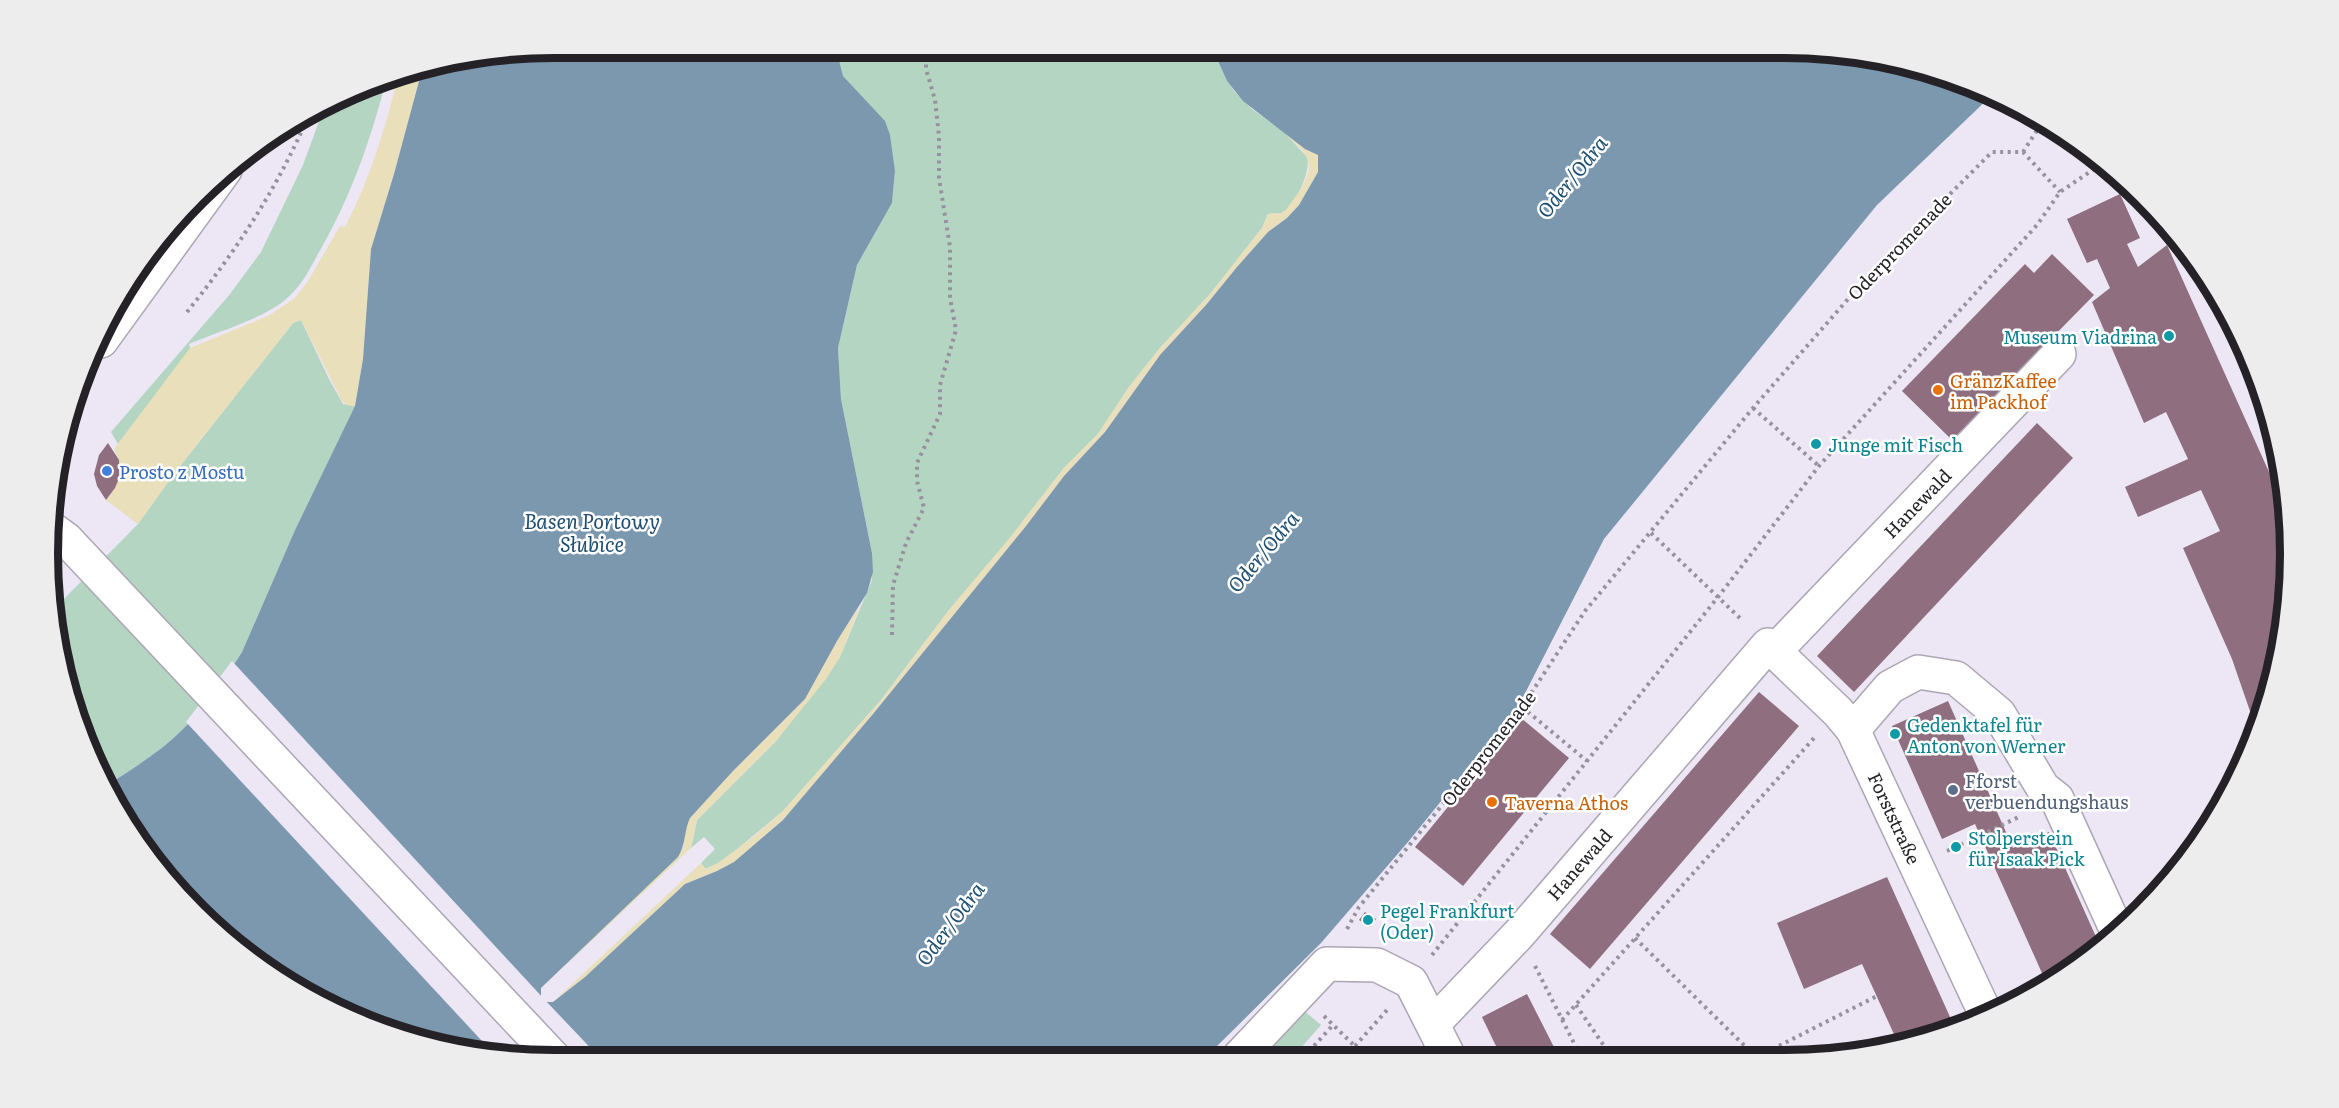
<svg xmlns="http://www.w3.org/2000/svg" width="2339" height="1108" font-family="Literata,serif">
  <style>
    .green { fill: #b5d5c3 }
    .sand { fill: #e9e0bb }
    .water { fill: #7c98af }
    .pier { fill: #ece6f5 }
    .building { fill: #8e6e7f }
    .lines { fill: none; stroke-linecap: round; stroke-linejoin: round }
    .minor-casing { stroke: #aca6b4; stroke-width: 36 }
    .major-casing { stroke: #aca6b4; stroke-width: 36 }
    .path { stroke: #96929d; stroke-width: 4; stroke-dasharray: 3 4.5; stroke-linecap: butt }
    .minor { stroke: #fff; stroke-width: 33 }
    .major { stroke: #fff; stroke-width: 33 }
    .culture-dot { fill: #0f9aa8; stroke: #fff; stroke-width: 2 }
    .food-dot { fill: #e8710a; stroke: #fff; stroke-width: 2 }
    .shop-dot { fill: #3f7fe0; stroke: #fff; stroke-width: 2 }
    .service-dot { fill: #5c6f8a; stroke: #fff; stroke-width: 2 }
    .labels { text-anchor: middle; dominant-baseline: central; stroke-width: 5; stroke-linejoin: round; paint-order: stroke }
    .street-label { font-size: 18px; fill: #242227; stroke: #fff }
    .culture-label { font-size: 18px; fill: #0d838f; stroke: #fff; text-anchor: start }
    .food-label { font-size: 18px; fill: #c56008; stroke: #fff; text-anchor: start }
    .shop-label { font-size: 18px; fill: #366cbe; stroke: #fff; text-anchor: start }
    .service-label { font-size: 18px; fill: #4e5e75; stroke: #fff; text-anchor: start }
    .water-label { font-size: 20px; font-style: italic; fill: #1e4e70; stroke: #fff }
    .rim { fill: none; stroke: #242227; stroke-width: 8 }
  </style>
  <rect width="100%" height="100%" fill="#ece6f5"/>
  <!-- green -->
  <g class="green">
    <path d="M836,48H1212L1227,81L1235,92L1252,109L1285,133L1307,157C1312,170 1294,209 1282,213C1278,214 1272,213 1268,214L1262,228L1211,293L1160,348L1129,387L1098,434L1064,468L1009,539L949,610L881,700L783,811L723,861L705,869L701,863L715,849L704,837L691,848L697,820L776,741L840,657L872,580V553L841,399L838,348L857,265L892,203L895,171L887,126L843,76Z"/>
    <path d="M387,77C371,139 351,197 319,252C310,269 301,287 285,300C262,319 217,332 189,344L191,350L118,444L111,432L230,294L261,252L303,165L325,105Z"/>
    <path d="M301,320L329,379L343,404L355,406L352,413L295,530L242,652C225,679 205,708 182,730C160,752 132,769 106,786L75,716L52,620L53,610L138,524L173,475L293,323Z"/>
    <path d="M1302,1009L1321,1025L1292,1058H1260Z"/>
  </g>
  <!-- sand -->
  <g class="sand">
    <path d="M422,70L394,174L371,249L363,359L355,406L347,405L342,401L301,320L293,323L173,475L138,524L106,500C119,485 124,468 114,449L190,348L268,316L294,299L308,281L340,226L345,227C371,178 385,127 399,74Z"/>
    <path d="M1285,133L1305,149L1318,155V172L1299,205L1287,218L1268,232L1237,267L1206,305L1160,355L1105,432L1064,476L1026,526L873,714L783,820L734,862L717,871L685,884L585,977L553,1002L701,863L706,869L718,863L753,837L783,811L881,700L949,610L1009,539L1064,468L1098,434L1129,387L1160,348L1211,293L1262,228L1268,214L1281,213L1286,210C1294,198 1315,175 1307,158C1303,149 1292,141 1285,133Z"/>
    <path d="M861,604L840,657L826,679L776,741L697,820L691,848L557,973L683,849L686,827L690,818L733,771L805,699L837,641Z"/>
  </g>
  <!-- water -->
  <path class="water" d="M554,48H836L843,76L885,121L890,135L895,171L892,203L857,265L838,348L841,399L872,553L873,572L867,593L837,641L805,699L733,771L690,818C684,830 686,845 678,857L541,988V1002H553L585,977L685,884L717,871L734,862L783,820L873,714L1026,526L1064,476L1105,432L1160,355L1206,305L1237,267L1268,232L1287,218L1299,205L1318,172V155L1305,149L1243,101L1227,81L1212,48H1785L1883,58L1978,86L1993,94L1877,205L1604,539L1519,705L1408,842L1321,943L1205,1058L554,1060L456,1050L361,1022L221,935L116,807L106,786C132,769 160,752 182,730C205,708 225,679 242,652L295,530L355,406L363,359L371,249L394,174L422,70Z"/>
  <!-- pier -->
  <path class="pier" d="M232,661L544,999L602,1060H554L494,1054L186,722Z"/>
  <!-- building -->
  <g class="building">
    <path d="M2120,194L2140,238L2127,244L2138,267L2167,245L2287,512L2291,554L2281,652L2264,709L2251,714L2232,659L2183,548L2220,531L2201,490L2138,517L2125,487L2188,459L2166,412L2144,423L2092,302L2110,288L2097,259L2087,263L2067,219Z"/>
    <path d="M2052,254L2094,295L1952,440L1902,391L2025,264L2034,273Z"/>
    <path d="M2037,423L2073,458L1854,692L1817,656Z"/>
    <path d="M108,443L119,460L120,476L115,488L106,500L97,486L94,474L99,455Z"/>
    <path d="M1759,692L1799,726L1590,969L1550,934Z"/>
    <path d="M1948,701L2013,848L2049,832L2101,948L2093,955L2046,982L1975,824L1942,839L1892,726Z"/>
    <path d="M1521,718L1569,758L1463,886L1415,847Z"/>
    <path d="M1887,877L1955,1028L1898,1043L1862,964L1804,989L1777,923Z"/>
    <path d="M1365,912L1376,919L1370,927L1359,920Z"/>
    <path d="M1527,994L1559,1057H1502L1495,1044L1482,1017Z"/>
  </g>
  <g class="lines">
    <!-- minor casing -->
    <g class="minor-casing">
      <g id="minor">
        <path d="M1775,651L2059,354"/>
        <path d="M1853,730L1890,687L1918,672L1956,678L1999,714L2043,788L2057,799L2117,931"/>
        <path d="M1433,1024L1519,934L1768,645L1838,712L1853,730L1987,1017"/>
        <path d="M1238,1058L1327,964L1377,965L1411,982L1449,1057"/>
      </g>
    </g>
    <!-- major casing -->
    <g class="major-casing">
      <g id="major">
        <path d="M101,341L225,170"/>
        <path d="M55,531L66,539L556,1060"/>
      </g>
    </g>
    <!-- path -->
    <g class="path">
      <path d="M2023,152L2043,121"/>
      <path d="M187,312C237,250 279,186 310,112"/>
      <path d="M1753,408L1819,466"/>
      <path d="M1651,533L1743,621"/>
      <path d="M892,635L893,585L906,543L924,508L917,481V463L940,414V385L956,330L950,298V247L939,178V136L935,100L926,69V48"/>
      <path d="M1522,707L1587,761"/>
      <path d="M1947,851L2021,816"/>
      <path d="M1347,929L1359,907L1522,707L1585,611L1753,408L1869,275L1992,152H2023L2060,192"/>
      <path d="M1635,938L1755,1056"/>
      <path d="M1432,955L1718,597L1819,466L2037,225L2060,192L2103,163"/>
      <path d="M1535,966L1581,1057"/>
      <path d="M1576,1005L1611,1056"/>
      <path d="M1324,1016L1366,1057"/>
      <path d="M1562,1020L1815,737"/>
      <path d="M1355,1046L1387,1010"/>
      <path d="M1759,1056L1877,996"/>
      <path d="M1304,1057L1333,1025"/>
    </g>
    <!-- minor -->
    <use href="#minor" class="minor"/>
    <!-- major -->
    <use href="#major" class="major"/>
  </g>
  <!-- markers -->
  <g class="culture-dot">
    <circle cx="2169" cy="336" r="6"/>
    <circle cx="1816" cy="444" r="6"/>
    <circle cx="1895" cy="734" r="6"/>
    <circle cx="1956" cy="847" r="6"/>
    <circle cx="1368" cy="920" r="6"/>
  </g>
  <g class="food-dot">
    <circle cx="1938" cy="390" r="6"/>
    <circle cx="1492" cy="802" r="6"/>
  </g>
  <circle class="shop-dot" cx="107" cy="471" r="6"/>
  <circle class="service-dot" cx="1953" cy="790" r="6"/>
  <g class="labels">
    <!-- street labels -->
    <g class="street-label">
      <text transform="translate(1899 246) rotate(-46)">Oderpromenade</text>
      <text transform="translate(1917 503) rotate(-46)">Hanewald</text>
      <text transform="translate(1488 748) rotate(-52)">Oderpromenade</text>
      <text transform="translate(1895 818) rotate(65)">Forststraße</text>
      <text transform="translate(1579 864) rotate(-49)">Hanewald</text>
    </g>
    <!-- culture labels -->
    <g class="culture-label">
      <text x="2157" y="336" text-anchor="end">Museum Viadrina</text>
      <text x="1828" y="444">Junge mit Fisch</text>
      <text x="1907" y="724">Gedenktafel für<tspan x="1907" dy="21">Anton von Werner</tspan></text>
      <text x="1968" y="837">Stolperstein<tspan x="1968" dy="21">für Isaak Pick</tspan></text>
      <text x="1380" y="910">Pegel Frankfurt<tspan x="1380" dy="21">(Oder)</tspan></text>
    </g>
    <!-- food labels -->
    <g class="food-label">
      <text x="1950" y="380">GränzKaffee<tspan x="1950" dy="21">im Packhof</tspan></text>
      <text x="1504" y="802">Taverna Athos</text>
    </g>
    <!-- shop labels -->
    <g class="shop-label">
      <text x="119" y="471">Prosto z Mostu</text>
    </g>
    <!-- service labels -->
    <g class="service-label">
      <text x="1965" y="780">Fforst<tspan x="1965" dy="21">verbuendungshaus</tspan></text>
    </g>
    <!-- water labels -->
    <g class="water-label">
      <text transform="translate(1571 176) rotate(-51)">Oder/Odra</text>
      <text x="592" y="520">Basen Portowy<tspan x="592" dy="23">Słubice</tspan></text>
      <text transform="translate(1262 551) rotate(-50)">Oder/Odra</text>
      <text transform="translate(949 923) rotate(-53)">Oder/Odra</text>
    </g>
  </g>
  <!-- crop -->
  <path d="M0 0H2339V1108H0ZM554 58H1784A496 496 0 0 1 2280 554V554A496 496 0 0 1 1784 1050H554A496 496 0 0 1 58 554V554A496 496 0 0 1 554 58Z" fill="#ededee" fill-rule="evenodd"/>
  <path class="rim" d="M554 58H1784A496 496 0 0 1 2280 554V554A496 496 0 0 1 1784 1050H554A496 496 0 0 1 58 554V554A496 496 0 0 1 554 58Z"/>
</svg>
